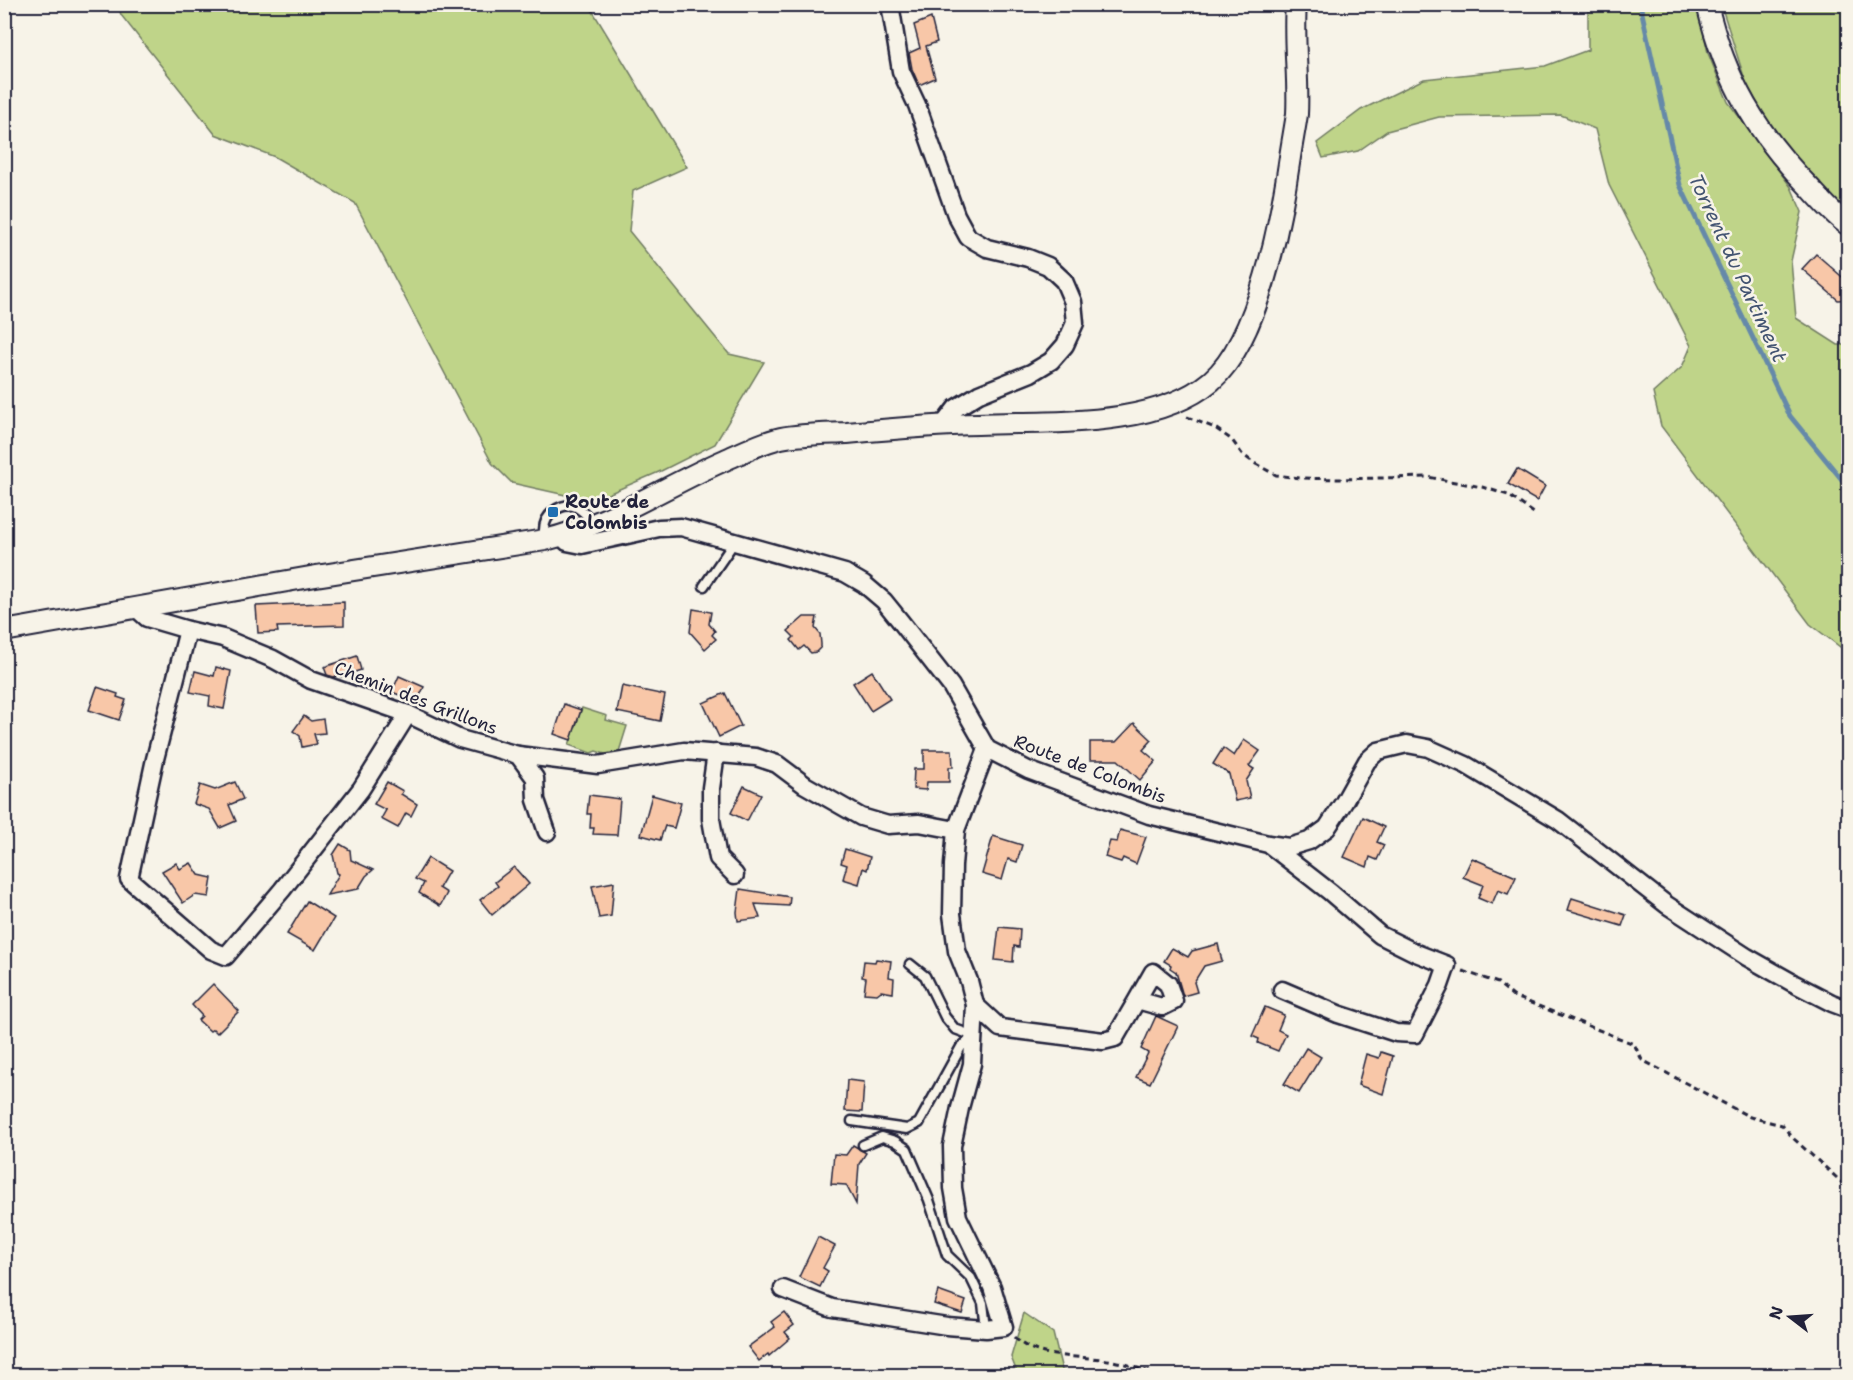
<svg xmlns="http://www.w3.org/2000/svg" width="1853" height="1380" font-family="'Shantell Sans',sans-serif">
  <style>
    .green { fill: #bfd489; stroke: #707b62; stroke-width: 1.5 }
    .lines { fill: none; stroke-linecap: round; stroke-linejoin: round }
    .stream { stroke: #6589a9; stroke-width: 5 }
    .building { fill: #f8c7a8; stroke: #22223b; stroke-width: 1.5 }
    .service-casing { stroke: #22223b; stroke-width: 13 }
    .minor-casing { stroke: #22223b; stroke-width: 21 }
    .tertiary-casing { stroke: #22223b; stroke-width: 24 }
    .path { stroke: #22223b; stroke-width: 3; stroke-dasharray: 6 4.5; stroke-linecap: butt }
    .service { stroke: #f7f3e8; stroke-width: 8 }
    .minor { stroke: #f7f3e8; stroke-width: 16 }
    .tertiary { stroke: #f7f3e8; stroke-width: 20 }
    .poi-dot { fill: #1f6fb2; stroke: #f7f3e8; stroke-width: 2 }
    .labels { text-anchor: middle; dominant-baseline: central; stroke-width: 5; stroke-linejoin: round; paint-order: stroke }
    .poi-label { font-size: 18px; font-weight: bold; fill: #22223b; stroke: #f7f3e8; text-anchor: start }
    .street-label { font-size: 18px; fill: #22223b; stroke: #f7f3e8 }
    .water-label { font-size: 20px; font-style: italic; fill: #445572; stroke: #f7f3e8 }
  </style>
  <rect width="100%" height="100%" fill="#f7f3e8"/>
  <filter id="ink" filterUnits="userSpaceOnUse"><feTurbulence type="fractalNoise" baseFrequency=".0167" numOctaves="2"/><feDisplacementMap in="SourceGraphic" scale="12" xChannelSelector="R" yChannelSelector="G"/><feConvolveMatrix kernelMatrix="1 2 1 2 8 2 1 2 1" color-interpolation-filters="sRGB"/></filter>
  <g filter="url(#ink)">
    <!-- green -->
    <g class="green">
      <path d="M118,5H589L687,167L633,191L629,231L729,354L764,362L715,444L661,471L592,501L512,483L492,463L355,203L275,157L215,134L121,15Z"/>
      <path d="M1588,5H1698L1708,53L1728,102L1791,187L1802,212L1791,261L1796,318L1838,345H1848V653L1810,624L1661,426L1653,393L1682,367L1691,346L1609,185L1595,129L1561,115L1439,117L1387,131L1358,151L1323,158L1317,143L1361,110L1424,79L1545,66L1588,50Z"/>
      <path d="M1721,5H1848V209L1828,194L1780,143L1746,83Z"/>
      <path d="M582,708L607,716L606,720L627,726L617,758L596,751L591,753L569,745Z"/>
      <path d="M1024,1313L1053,1333L1062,1370L1103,1375H1018L1011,1357Z"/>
    </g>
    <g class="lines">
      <!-- stream -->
      <path class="stream" d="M1640,4L1680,185L1790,416L1848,487"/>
    </g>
    <!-- building -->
    <g class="building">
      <path d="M931,18L937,42L926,46L935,78L919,85L912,69L909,53L920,48L914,25Z"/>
      <path d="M1816,254L1848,282V299L1838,300L1802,269Z"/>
      <path d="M1517,469L1545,486L1537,501L1508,484Z"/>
      <path d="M344,602V625L277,627L278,632L258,633L256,606Z"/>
      <path d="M693,609L711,612L709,624L715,631L712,635L716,639L705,649L690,632Z"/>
      <path d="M804,617H817L815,628L820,634L821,644V647L816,652L811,653L804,646L799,650L791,640L794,637L788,631Z"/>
      <path d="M357,656L361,670L340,677L339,675L334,677L327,675L324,667Z"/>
      <path d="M216,667L231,671L224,709L209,706L210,696L190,692L195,671L214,676Z"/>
      <path d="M872,671L890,699L871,711L853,683Z"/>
      <path d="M399,676L424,687L417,702L392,692Z"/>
      <path d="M622,686L665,695L660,721L617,712Z"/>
      <path d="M97,687L118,694L117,697L126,700L119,720L89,710Z"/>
      <path d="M725,693L741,726L719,737L703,703Z"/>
      <path d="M564,704L581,710L571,740L554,734Z"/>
      <path d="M304,716L311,721L323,719L325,733L314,734L317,744L302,747L300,736L293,731Z"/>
      <path d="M1134,723L1152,740L1143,750L1156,761L1140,780L1118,760H1090V742H1116Z"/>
      <path d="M1244,740L1260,751L1249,766L1254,769L1246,781L1250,798L1235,801L1229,774L1213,764L1223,748L1234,756Z"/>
      <path d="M924,750H952L953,767H949V782H927L926,790L913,789L914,769H924Z"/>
      <path d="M235,782L243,799L229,805L236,821L220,828L209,809L194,804L200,785L215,790Z"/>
      <path d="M387,782L403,791L401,794L417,804L411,816L406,813L398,828L381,819L386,810L374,804Z"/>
      <path d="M744,786L761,794L747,821L731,813Z"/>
      <path d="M589,795L620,799L617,835L593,834L594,828H590L591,814H587Z"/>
      <path d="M652,795L681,803L674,828L665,826L660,840L641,835Z"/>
      <path d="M1363,817L1384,827L1377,842L1384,845L1377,860L1370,857L1367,867L1344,857Z"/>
      <path d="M1120,830L1146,837L1136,864L1123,858L1121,862L1105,857L1110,841L1117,842Z"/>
      <path d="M993,836L1022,845L1017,862L1008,859L1002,880L982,874Z"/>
      <path d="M340,844L350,850L351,860L373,870L366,876L358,889L327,895L339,874L337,873L333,855Z"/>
      <path d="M845,849L870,857L867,870L863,868L859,884L843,879L847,865L841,863Z"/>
      <path d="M428,858L449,871L439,888L447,893L440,906L419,893L424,883L415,879Z"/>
      <path d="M1472,858L1516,877L1508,894L1498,890L1492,904L1478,898L1483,885L1463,877Z"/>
      <path d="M176,863L180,869L191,863L199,875L212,878L209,897L195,895L183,903L162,871Z"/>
      <path d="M514,867L529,884L492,915L480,900L498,886L495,882Z"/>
      <path d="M614,882L611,916L599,918L592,886Z"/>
      <path d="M740,889L790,897L789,906L755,904L760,918L738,921L737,912Z"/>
      <path d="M1572,898L1626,915L1622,926L1568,910Z"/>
      <path d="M307,901L334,918L315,950L287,934Z"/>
      <path d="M999,927L1020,929L1019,947L1014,946L1013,962L995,960Z"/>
      <path d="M1218,944L1222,961L1204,966L1194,982L1197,992L1183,996L1176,972L1170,968L1171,965L1164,961L1172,948L1188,957L1192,951Z"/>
      <path d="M876,959L891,961L889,977L894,978L893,993L881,991L877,994L864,993L866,978L862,977L864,961L875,962Z"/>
      <path d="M213,984L239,1011L217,1033L213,1029L210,1031L198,1020L202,1016L192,1005Z"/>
      <path d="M1265,1007L1284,1015L1278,1030L1286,1034L1278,1051L1258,1043L1259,1039L1252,1036Z"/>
      <path d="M1156,1016L1178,1026L1150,1083L1136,1077L1148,1053L1141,1049Z"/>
      <path d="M1306,1048L1321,1057L1299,1093L1284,1084Z"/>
      <path d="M1381,1052L1393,1056L1383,1094L1358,1085L1366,1054L1379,1058Z"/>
      <path d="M847,1080L864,1082L862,1112L845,1111Z"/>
      <path d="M853,1145L866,1153L859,1164L856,1204L846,1185L831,1184L834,1154L846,1155Z"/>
      <path d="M818,1237L835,1246L823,1268L828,1271L820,1287L799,1277Z"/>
      <path d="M938,1291L966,1301L962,1313L934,1304Z"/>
      <path d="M784,1312L794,1325L785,1332L790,1338L769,1356L768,1354L759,1361L748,1347L775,1327L771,1322Z"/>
    </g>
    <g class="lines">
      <!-- service casing -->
      <g class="service-casing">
        <g id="service">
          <path d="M545,540C545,536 544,533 544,530C544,515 561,501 576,507C584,511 588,517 594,524"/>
          <path d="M704,586L735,541"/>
          <path d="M910,964L925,976L945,1017L955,1029L974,1036"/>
          <path d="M852,1121L907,1129L919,1123L961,1047L972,1038"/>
          <path d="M863,1145L882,1137L895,1141L907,1149L929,1200L947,1255L971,1278L983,1303L986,1329"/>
        </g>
      </g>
      <!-- minor casing -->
      <g class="minor-casing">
        <g id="minor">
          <path d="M890,4L901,71L917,105L956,215L968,237L987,248L1028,258L1048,266L1064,281L1073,302L1075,323L1065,345L1051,361L1031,373L979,394L956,408L943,425"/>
          <path d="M562,536L567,542L582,545L659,528L681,527L845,573L864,584L884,601L901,622L951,686L987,749L1028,770L1149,815L1268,844L1289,847L1309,841L1327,828L1344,802L1367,761L1378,751L1407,744L1428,748L1466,765L1558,820L1667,905L1747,957L1793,983L1832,1003L1848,1009"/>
          <path d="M136,608L147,618L188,630L223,638L273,659L311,680L408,714L460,739L518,755L598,765L684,751L756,757L777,764L805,785L861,817L888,825L919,823L956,830"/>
          <path d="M188,630L155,759L129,879L211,950L226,956L282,890L361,789L408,714"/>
          <path d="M716,753L711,788V819L718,858L735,875"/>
          <path d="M518,755L535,778L536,800L547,832"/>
          <path d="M1271,846L1330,892L1380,935L1416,953L1447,965L1440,985L1415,1034L1396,1033L1338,1014L1282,990"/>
          <path d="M975,1005L1000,1028L1103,1041L1115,1038L1137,1000L1162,1007L1174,1001L1168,984L1153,972L1137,1000"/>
          <path d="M783,1289L832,1308L947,1326L986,1329L1004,1327L992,1287L958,1217L953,1188L952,1146L960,1108L972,1064L975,1005L969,981L957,951L952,914L953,865L956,830L987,749"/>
        </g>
      </g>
      <!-- tertiary casing -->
      <g class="tertiary-casing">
        <g id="tertiary">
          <path d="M1707,4C1725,81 1757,134 1812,190C1823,202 1835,216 1848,225"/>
          <path d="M4,631L316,576L545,540C610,524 665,486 725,460C743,452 762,442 781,438C802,434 825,434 847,433C890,429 934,425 978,424C1049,421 1154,429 1211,381C1259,340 1281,219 1290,157C1292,143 1295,128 1297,114C1299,78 1293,41 1296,4"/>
        </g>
      </g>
      <!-- path -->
      <g class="path">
        <path d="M1187,417L1215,428L1232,440L1242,454L1254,463L1276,475L1300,478L1336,479L1428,477L1482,487L1508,495L1534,513"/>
        <path d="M1463,971L1498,983L1513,996L1634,1044L1642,1060L1750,1117L1782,1125L1794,1139L1848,1188"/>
        <path d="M1014,1337C1038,1362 1082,1354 1113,1361C1128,1364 1144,1370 1158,1376"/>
      </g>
      <!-- service -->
      <use href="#service" class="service"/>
      <!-- minor -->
      <use href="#minor" class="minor"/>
      <!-- tertiary -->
      <use href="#tertiary" class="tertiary"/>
    </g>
  </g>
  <!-- markers -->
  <rect class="poi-dot" x="547" y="506" width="12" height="12" rx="3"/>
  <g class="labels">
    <!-- poi labels -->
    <g class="poi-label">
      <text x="565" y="502">Route de<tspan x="565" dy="21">Colombis</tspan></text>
    </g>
    <!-- street labels -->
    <g class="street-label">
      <text transform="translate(416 698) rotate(21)">Chemin des Grillons</text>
      <text transform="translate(1090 769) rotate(21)">Route de Colombis</text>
    </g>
    <!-- water labels -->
    <g class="water-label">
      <text transform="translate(1738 268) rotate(65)">Torrent du Partiment</text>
    </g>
  </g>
  <!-- margin -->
  <rect width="1853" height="1380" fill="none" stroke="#f7f3e8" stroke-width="24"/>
  <rect x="12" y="12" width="1829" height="1356" fill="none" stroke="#22223b" stroke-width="2" filter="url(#ink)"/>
  <!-- north arrow -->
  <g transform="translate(1790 1317) rotate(287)" stroke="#f7f3e8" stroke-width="4.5" paint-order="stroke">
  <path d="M0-4.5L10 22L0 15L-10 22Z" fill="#22223b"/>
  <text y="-9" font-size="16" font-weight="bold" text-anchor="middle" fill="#22223b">N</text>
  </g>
</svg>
